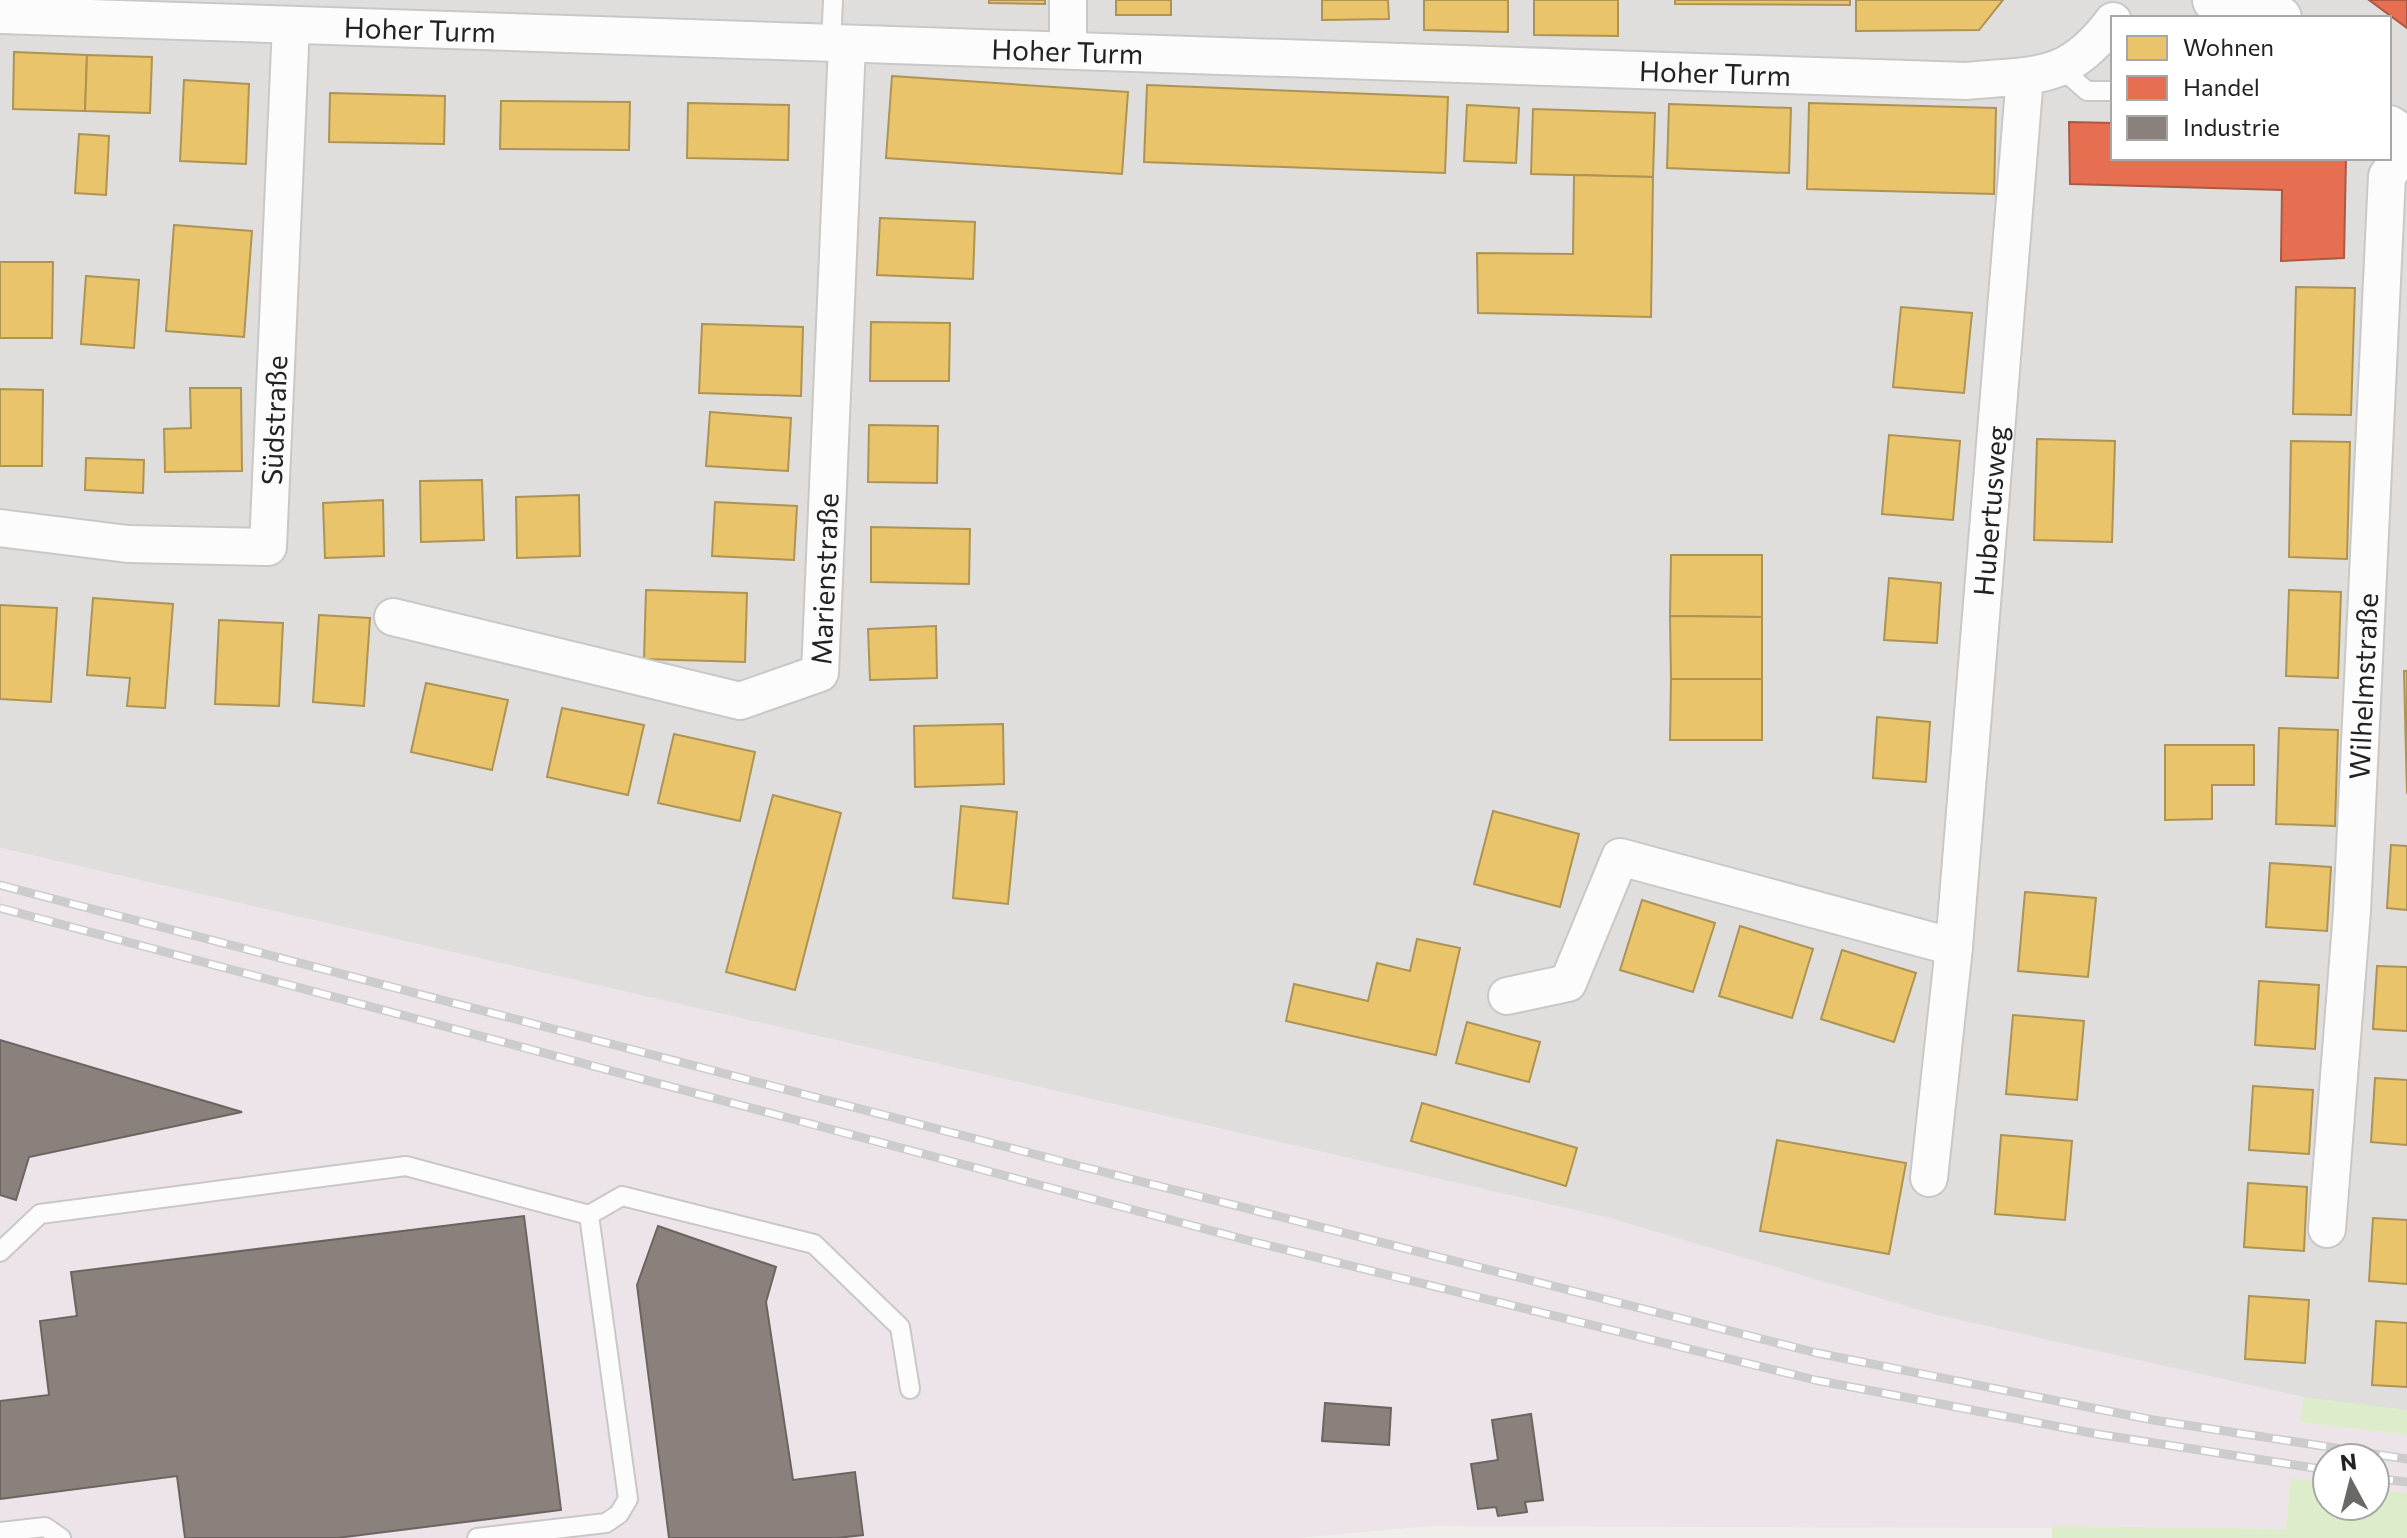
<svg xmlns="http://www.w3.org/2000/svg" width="2407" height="1538" font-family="Commissioner,sans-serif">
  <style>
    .residential { fill: #dfdedc; fill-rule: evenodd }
    .industrial { fill: #ede4e9 }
    .grass { fill: #ddeccb }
    .homes { fill: #e9c46a; stroke: #ad9354; stroke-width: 2 }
    .shops { fill: #e76f51; stroke: #ac5843; stroke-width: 2 }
    .industry { fill: #8a817c; stroke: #6b6461; stroke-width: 2 }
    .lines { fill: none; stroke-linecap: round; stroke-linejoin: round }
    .service-casing { stroke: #c9c8c7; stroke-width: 22 }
    .minor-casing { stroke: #c9c8c7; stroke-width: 40 }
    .tertiary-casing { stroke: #c9c8c7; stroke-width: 48 }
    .service { stroke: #fdfcfc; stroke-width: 18 }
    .minor { stroke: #fdfcfc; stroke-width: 36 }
    .tertiary { stroke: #fdfcfc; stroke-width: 44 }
    .rail-casing { stroke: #ccc; stroke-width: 9 }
    .rail { stroke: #fff; stroke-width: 6; stroke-dasharray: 18; stroke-linecap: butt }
    .labels { text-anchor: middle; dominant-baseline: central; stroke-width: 8; stroke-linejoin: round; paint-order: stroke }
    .street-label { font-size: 28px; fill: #222; stroke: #fff }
  </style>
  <rect width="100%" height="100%" fill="#f0eeeb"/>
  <!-- residential -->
  <path class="residential" d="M0,0H2407V1422L2325,1412L1926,1324L1613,1219L0,848ZM2113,18H2389V158H2113Z"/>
  <!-- industrial -->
  <path class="industrial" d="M0,848L1613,1219L1933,1314L2304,1397L2301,1422L2407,1435V1493L2375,1489V1458H2327V1482L2291,1478L2285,1529L1430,1526L1298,1538H0Z"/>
  <!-- grass -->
  <g class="grass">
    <path d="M2304,1397L2407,1410V1435L2300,1422Z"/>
    <path d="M2291,1478L2327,1482V1506H2375V1489L2407,1493V1538H2052V1526L2285,1529Z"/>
  </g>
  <!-- homes -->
  <g class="homes">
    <path d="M989,0H1045V4L989,3Z"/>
    <rect x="1116" y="0" width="55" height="15"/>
    <path d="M1322,0H1388L1389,19L1322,20Z"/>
    <path d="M1424,0H1508V32L1424,30Z"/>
    <path d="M1534,0H1618V36L1534,35Z"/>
    <path d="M1675,0H1850V5L1675,4Z"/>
    <path d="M1856,0H2003L1979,30L1856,31Z"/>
    <path d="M14,52L87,55L85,111L13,109Z"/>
    <path d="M87,55L152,57L150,113L85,111Z"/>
    <path d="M892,76L1128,92L1122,174L886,158Z"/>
    <path d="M184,80L249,84L246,164L180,161Z"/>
    <path d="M1147,85L1448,97L1445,173L1144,162Z"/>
    <path d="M330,93L445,96L444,144L329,142Z"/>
    <path d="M501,101L630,102L629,150L500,149Z"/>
    <path d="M688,103L789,105L788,160L687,158Z"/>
    <path d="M1809,103L1996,108L1994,194L1807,189Z"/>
    <path d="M1669,104L1791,108L1789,173L1667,168Z"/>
    <path d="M1467,105L1519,108L1516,163L1464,161Z"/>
    <path d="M1533,109L1655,113L1653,177L1531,174Z"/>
    <path d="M79,134L109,136L106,195L75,193Z"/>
    <path d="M1574,175L1653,177L1651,317L1478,313L1477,253L1573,254Z"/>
    <path d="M880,218L975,222L973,279L877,275Z"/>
    <path d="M174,225L252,231L244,337L166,331Z"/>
    <path d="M0,262H53L52,338H0Z"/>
    <path d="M86,276L139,280L134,348L81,344Z"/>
    <path d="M2296,287L2355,288L2351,415L2293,414Z"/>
    <path d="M1901,307L1972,313L1964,393L1893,387Z"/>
    <path d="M871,322L950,323L949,381H870Z"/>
    <path d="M702,324L803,327L801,396L699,393Z"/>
    <path d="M190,388H241L242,471L165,472L164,429L191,428Z"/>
    <path d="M0,389L43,390L42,466H0Z"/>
    <path d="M710,412L791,418L788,471L706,466Z"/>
    <path d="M869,425L938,426L937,483L868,482Z"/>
    <path d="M1889,435L1960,441L1953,520L1882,514Z"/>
    <path d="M2037,439L2115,441L2112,542L2034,540Z"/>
    <path d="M2291,441L2350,442L2347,559L2289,557Z"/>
    <path d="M86,458L144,460L143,493L85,490Z"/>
    <path d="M482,480L484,540L421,542L420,481Z"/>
    <path d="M579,495L580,556L517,558L516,497Z"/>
    <path d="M383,500L384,556L325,558L323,503Z"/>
    <path d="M715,502L797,506L794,560L712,556Z"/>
    <path d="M871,527L970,529L969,584L871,582Z"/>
    <path d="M1671,555H1762V617L1670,616Z"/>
    <path d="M1889,578L1941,583L1937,643L1884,640Z"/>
    <path d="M646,590L747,593L745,662L644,659Z"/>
    <path d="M2289,590L2341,592L2338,678L2286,676Z"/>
    <path d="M93,598L173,604L165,708L127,706L130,678L87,675Z"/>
    <path d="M0,605L57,608L51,702L0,699Z"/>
    <path d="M319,615L370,618L364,706L313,702Z"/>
    <path d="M1670,616L1762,617V679H1671Z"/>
    <path d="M219,620L283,623L279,706L215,704Z"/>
    <path d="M936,626L937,678L870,680L868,629Z"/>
    <path d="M2404,671H2407V794Z"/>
    <path d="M1671,679H1762V740H1670Z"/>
    <path d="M426,683L508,700L492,770L411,752Z"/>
    <path d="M562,708L644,725L628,795L547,777Z"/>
    <path d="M1877,717L1930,722L1926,782L1873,778Z"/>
    <path d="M1003,724L1004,784L915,787L914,726Z"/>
    <path d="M2279,728L2338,730L2335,826L2276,824Z"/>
    <path d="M674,734L755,752L740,821L658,803Z"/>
    <path d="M2165,745H2254V785H2212V819L2165,820Z"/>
    <path d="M773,795L841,813L795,990L726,972Z"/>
    <path d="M961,806L1017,812L1008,904L953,898Z"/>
    <path d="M1493,811L1579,834L1560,907L1474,884Z"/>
    <path d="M2391,845L2407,846V910L2387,908Z"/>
    <path d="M2270,863L2331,867L2327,931L2266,927Z"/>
    <path d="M2025,892L2096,898L2088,977L2018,971Z"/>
    <path d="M1642,900L1715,923L1693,992L1620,970Z"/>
    <path d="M1740,926L1813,949L1792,1018L1719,996Z"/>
    <path d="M1417,939L1460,948L1436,1055L1286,1021L1294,984L1368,1001L1377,963L1410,971Z"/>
    <path d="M1842,950L1916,973L1894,1042L1821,1019Z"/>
    <path d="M2377,966L2407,967V1031L2373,1029Z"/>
    <path d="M2259,981L2319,985L2315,1049L2255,1045Z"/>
    <path d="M2013,1015L2084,1021L2077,1100L2006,1094Z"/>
    <path d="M1467,1022L1540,1042L1529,1082L1456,1063Z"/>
    <path d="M2375,1078L2407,1080V1145L2371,1142Z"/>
    <path d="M2253,1086L2313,1090L2309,1154L2249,1150Z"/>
    <path d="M1422,1103L1577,1148L1566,1186L1411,1141Z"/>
    <path d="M2001,1135L2072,1141L2065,1220L1995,1214Z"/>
    <path d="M1777,1140L1906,1163L1889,1254L1760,1231Z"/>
    <path d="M2248,1183L2307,1187L2304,1251L2244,1247Z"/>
    <path d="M2373,1218L2407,1220V1284L2369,1281Z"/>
    <path d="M2249,1296L2309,1300L2305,1363L2245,1359Z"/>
    <path d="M2376,1321L2407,1323V1387L2372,1385Z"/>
  </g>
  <!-- shops -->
  <g class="shops">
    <path d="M2369,0H2407V28Z"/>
    <path d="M2069,122L2113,123V158H2346L2344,258L2281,261L2282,190L2070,184Z"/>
  </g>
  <!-- industry -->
  <g class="industry">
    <path d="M0,1040L242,1112L29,1157L16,1200L0,1195Z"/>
    <path d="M524,1216L561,1510L337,1538H185L177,1476L0,1499V1401L49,1395L40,1321L77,1316L71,1272Z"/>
    <path d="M658,1226L776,1267L766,1302L793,1480L855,1472L863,1535L837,1538H669L637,1285Z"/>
    <path d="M1325,1403L1391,1408L1389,1445L1322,1441Z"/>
    <path d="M1531,1414L1543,1500L1525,1502L1527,1512L1498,1516L1496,1507L1478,1509L1471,1464L1498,1460L1492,1420Z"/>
  </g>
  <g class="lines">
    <!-- service casing -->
    <g class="service-casing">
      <g id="service">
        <path d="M831,45L833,0"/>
        <path d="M2062,69L2087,91H2113"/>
        <path d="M589,1215L622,1196L814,1244L900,1327L910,1389"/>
        <path d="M0,1252L40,1214L406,1166L589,1215L628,1499L619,1514L606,1523L477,1538"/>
        <path d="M0,1532L45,1527L61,1538"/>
      </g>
    </g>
    <!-- minor casing -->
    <g class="minor-casing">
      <g id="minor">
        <path id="s1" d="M0,15L1967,81C2037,74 2067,82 2113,21"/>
        <path d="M1068,49V0"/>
        <path id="s2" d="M0,528L128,544L268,547L291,25"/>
        <path id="s3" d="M393,617L740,701L820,673L847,45"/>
        <path d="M1507,996L1568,983L1620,857L1954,947"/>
        <path id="s4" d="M1929,1178L1954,947L2025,76"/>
        <path id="s5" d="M2327,1229L2352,911L2387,176L2407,149"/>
      </g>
    </g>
    <!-- tertiary casing -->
    <g class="tertiary-casing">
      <g id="tertiary">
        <path d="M2215,0L2232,18"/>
        <path d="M2252,0L2279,18"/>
        <path d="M2389,128L2407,141"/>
      </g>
    </g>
    <!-- service -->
    <use href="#service" class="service"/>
    <!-- minor -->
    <use href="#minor" class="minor"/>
    <!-- tertiary -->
    <use href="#tertiary" class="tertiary"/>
    <!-- rail casing -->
    <g class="rail-casing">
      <g id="rail">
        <path d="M0,885L1072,1164L1817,1353L2153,1420L2407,1459"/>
        <path d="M0,908L1254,1242L1815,1380L2097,1434L2327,1470"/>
        <path d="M2375,1478L2407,1482"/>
      </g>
    </g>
    <!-- rail -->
    <use href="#rail" class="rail"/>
  </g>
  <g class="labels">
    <!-- street labels -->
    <g class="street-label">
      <text stroke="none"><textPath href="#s1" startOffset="420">Hoher Turm</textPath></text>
      <text stroke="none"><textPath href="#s1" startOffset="1068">Hoher Turm</textPath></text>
      <text stroke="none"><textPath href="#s1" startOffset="1716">Hoher Turm</textPath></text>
      <text stroke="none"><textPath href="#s2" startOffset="396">Südstraße</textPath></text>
      <text stroke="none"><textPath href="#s4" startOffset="670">Hubertusweg</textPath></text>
      <text stroke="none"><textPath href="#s3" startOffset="536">Marienstraße</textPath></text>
      <text stroke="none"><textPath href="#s5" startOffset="544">Wilhelmstraße</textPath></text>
    </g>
  </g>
  <!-- legend -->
  <rect x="2111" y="16" width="280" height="144" fill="#ffffff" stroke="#a7a7a7" stroke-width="2"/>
  <rect x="2127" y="36" width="40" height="24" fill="#e9c46a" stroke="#a7a7a7" stroke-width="2"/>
  <text x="2183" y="56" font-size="24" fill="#222222">Wohnen</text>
  <rect x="2127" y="76" width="40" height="24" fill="#e76f51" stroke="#a7a7a7" stroke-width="2"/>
  <text x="2183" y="96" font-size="24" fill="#222222">Handel</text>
  <rect x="2127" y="116" width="40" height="24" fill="#8a817c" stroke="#a7a7a7" stroke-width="2"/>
  <text x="2183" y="136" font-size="24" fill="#222222">Industrie</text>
  <!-- north arrow -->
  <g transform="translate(2351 1482) rotate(353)"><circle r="38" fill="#ffffff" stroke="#a7a7a7" stroke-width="2"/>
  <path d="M0-6L14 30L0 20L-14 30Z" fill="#6a6968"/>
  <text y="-12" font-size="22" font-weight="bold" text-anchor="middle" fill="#222222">N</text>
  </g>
</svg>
